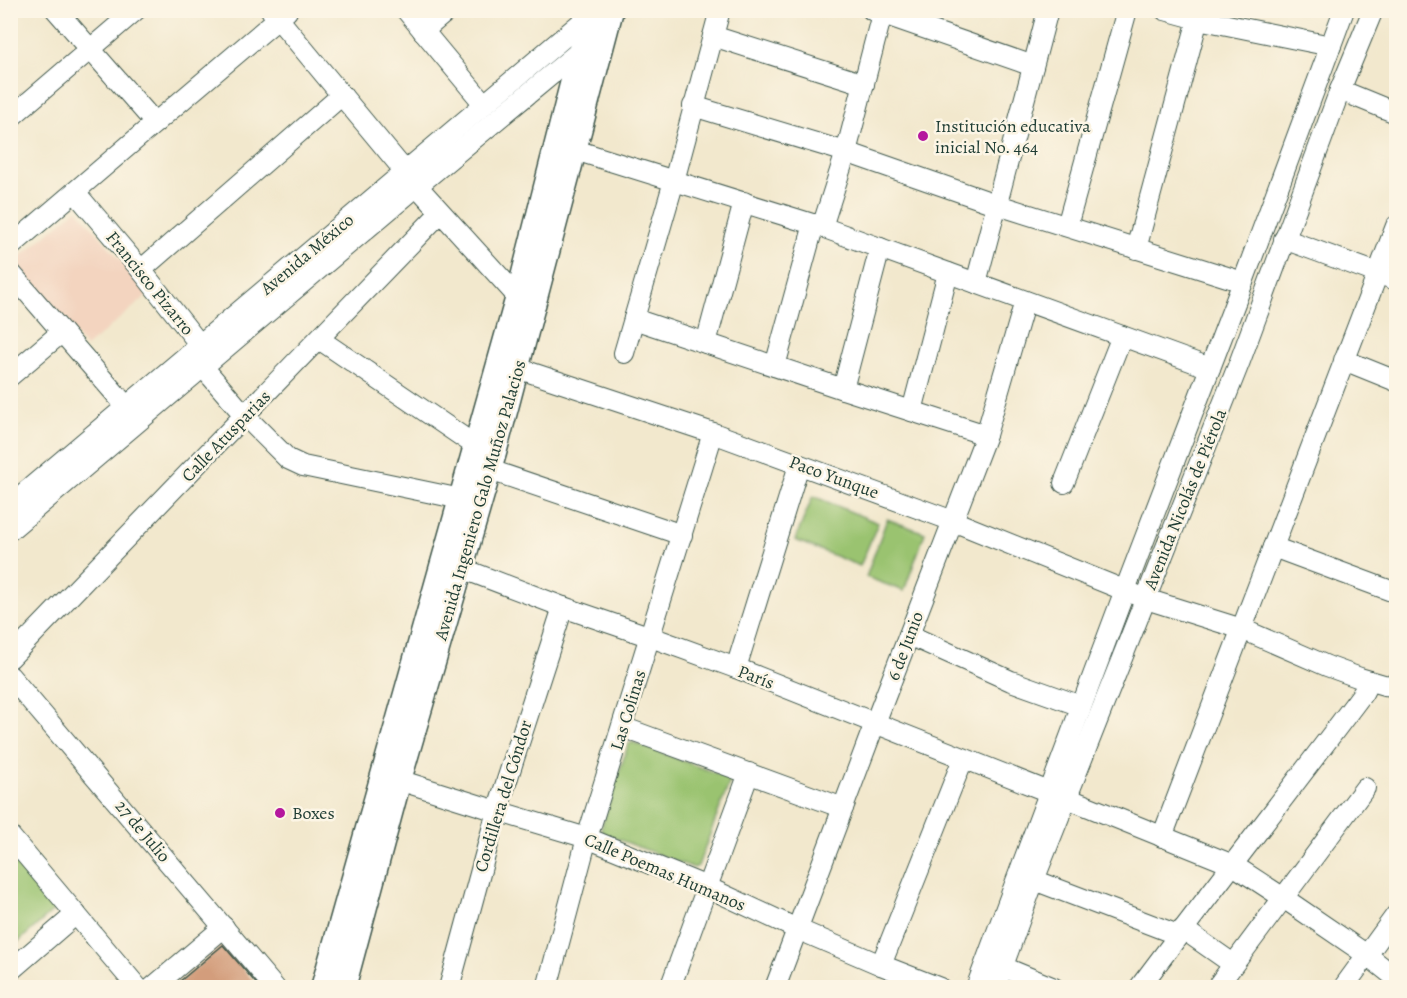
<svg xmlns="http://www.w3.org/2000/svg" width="1407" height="998" font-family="Alegreya,serif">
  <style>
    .built { fill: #f3d4bf }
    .green { fill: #9ac36f; stroke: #5c8052; stroke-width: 1.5 }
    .building { fill: #d39d7b }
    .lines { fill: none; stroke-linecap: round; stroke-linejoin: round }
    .minor-casing { stroke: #3f574b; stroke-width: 22 }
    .major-casing { stroke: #3f574b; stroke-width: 27 }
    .minor { stroke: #fff; stroke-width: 20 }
    .major { stroke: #fff; stroke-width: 24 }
    .poi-dot { fill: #b5179e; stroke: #fcf5e5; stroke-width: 2 }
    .labels { text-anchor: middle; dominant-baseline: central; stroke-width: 5; stroke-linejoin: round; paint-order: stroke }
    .poi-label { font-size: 18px; fill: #1f3d34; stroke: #fcf5e5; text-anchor: start }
    .street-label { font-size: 18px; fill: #1f3d34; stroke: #fcf5e5 }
  </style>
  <rect width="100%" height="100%" fill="#fcf5e5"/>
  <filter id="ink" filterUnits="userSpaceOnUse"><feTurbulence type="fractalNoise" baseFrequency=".0167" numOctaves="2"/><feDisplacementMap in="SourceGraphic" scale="12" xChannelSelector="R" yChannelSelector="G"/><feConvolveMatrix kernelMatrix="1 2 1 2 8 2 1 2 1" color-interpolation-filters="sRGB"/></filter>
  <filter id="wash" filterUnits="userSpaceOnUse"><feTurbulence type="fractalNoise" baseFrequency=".008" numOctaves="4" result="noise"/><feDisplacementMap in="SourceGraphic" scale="24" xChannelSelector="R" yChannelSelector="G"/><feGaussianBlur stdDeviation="1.35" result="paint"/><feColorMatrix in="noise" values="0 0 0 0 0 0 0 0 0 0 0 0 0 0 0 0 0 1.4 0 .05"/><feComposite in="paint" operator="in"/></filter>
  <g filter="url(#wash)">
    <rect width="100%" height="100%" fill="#f2e8cd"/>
    <!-- built -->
    <path class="built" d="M77,209L149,294L86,347L14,262Z"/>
    <!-- green -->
    <g class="green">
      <path d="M813,496L878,523L860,566L795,540Z"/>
      <path d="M887,519L925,533L904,591L866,577Z"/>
      <path d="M632,742L729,778L730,781L698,866L694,868L604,834L601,829L628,745Z"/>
      <path d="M10,845L60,905L11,948H10Z"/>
    </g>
    <g id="blocks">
      <!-- building -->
      <path class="building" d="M223,945L260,988H172Z"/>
    </g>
  </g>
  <g filter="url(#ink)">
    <use href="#blocks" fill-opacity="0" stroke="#3f574b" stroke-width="1.5"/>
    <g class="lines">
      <!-- minor casing -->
      <g class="minor-casing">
        <g id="minor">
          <path d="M56,10L155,123"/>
          <path d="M271,10L417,186L518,297"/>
          <path d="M406,10L484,104"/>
          <path d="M872,10L1033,66"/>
          <path d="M1165,10L1198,19L1331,46"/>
          <path d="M423,31L448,10"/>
          <path d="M713,36L864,84"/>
          <path d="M1340,90L1396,113"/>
          <path d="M693,106L846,152L998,205L1243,282"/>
          <path d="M10,118L136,10"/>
          <path d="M575,150L822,227L1210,368"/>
          <path d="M75,192L141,270L200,345L203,367L245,416L288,459L303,466L461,499"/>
          <path d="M1067,226L1127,10"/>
          <path d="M822,227L846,152L883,10"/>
          <path d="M1284,239L1396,280"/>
          <path d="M10,247L155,123L287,11"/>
          <path d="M1136,249L1198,19"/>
          <path d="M141,270L342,95"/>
          <path d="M10,272L126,406"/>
          <path d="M976,283L1048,10"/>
          <path d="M634,319L843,389L986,435"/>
          <path d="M319,339L476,446L490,451"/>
          <path d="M706,343L744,202"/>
          <path d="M624,353L674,181L720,10"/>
          <path d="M1344,360L1396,381"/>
          <path d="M775,366L814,224"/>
          <path d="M517,368L713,433L953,521L1146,599L1242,629L1327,666L1360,678L1384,685L1396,686"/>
          <path d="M10,376L62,332"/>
          <path d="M843,389L880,248"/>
          <path d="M912,411L948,273"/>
          <path d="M490,470L682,535"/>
          <path d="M1064,483L1122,336"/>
          <path d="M10,505L589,16L595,15"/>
          <path d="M10,530L417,186L581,50L586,49"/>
          <path d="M1273,547L1394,592H1396"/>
          <path d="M461,568L563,607L651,637L736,668L1049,792"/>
          <path d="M909,635L1011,681L1081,706"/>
          <path d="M10,658L440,213"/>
          <path d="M736,668L799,465"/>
          <path d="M10,676L275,988"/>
          <path d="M622,727L843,808"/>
          <path d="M386,776L497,811L587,838L707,887L797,929L881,965L940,988"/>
          <path d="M1067,798L1233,865L1282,897L1367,955L1396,978"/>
          <path d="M10,836L138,988"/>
          <path d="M1162,837L1396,226"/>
          <path d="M1034,880L1178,935"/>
          <path d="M1183,929L1233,964"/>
          <path d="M881,965L963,759"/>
          <path d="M1003,967L1054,988"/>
          <path d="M10,971L76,914"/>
          <path d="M152,988L224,927"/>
          <path d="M449,988L497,811L563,607"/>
          <path d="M547,988L587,838L713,433"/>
          <path d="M670,988L749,773"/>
          <path d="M775,988L875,723L986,435L1025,301"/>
          <path d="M976,988L1125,590L1243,282L1344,10"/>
          <path d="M995,988L1034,880L1240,361L1340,90L1373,10"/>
          <path d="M1139,988C1213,889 1289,792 1363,693L1369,681"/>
          <path d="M1216,988L1365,788"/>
          <path d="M1343,988L1396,915"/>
        </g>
      </g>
      <!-- major casing -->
      <g class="major-casing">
        <g id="major">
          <path d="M323,988L518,297L591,10"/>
          <path d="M343,988L399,780L494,453L611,10"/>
        </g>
      </g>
      <!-- minor -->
      <use href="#minor" class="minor"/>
      <!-- major -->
      <use href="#major" class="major"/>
    </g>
  </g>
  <!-- markers -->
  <g class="poi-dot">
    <circle cx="923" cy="136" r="6"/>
    <circle cx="280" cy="813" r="6"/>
  </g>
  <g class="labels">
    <!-- poi labels -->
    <g class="poi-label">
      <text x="935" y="126">Institución educativa<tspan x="935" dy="21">inicial No. 464</tspan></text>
      <text x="292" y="813">Boxes</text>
    </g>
    <!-- street labels -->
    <g class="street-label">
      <text transform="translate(307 254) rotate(-40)">Avenida México</text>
      <text transform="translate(150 283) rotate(51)">Francisco Pizarro</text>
      <text transform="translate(226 436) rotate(-46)">Calle Atusparias</text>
      <text transform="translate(834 477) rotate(20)">Paco Yunque</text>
      <text transform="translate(1185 499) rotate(-68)">Avenida Nicolás de Piérola</text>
      <text transform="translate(480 500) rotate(-74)">Avenida Ingeniero Galo Muñoz Palacios</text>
      <text transform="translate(905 646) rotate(-69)">6 de Junio</text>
      <text transform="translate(756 677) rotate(21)">París</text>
      <text transform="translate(628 710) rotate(-73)">Las Colinas</text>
      <text transform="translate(503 796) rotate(-73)">Cordillera del Cóndor</text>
      <text transform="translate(143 831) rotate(50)">27 de Julio</text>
      <text transform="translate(665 872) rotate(23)">Calle Poemas Humanos</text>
    </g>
  </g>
  <!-- margin -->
  <rect width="1407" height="998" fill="none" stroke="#fcf5e5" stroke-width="36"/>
</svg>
